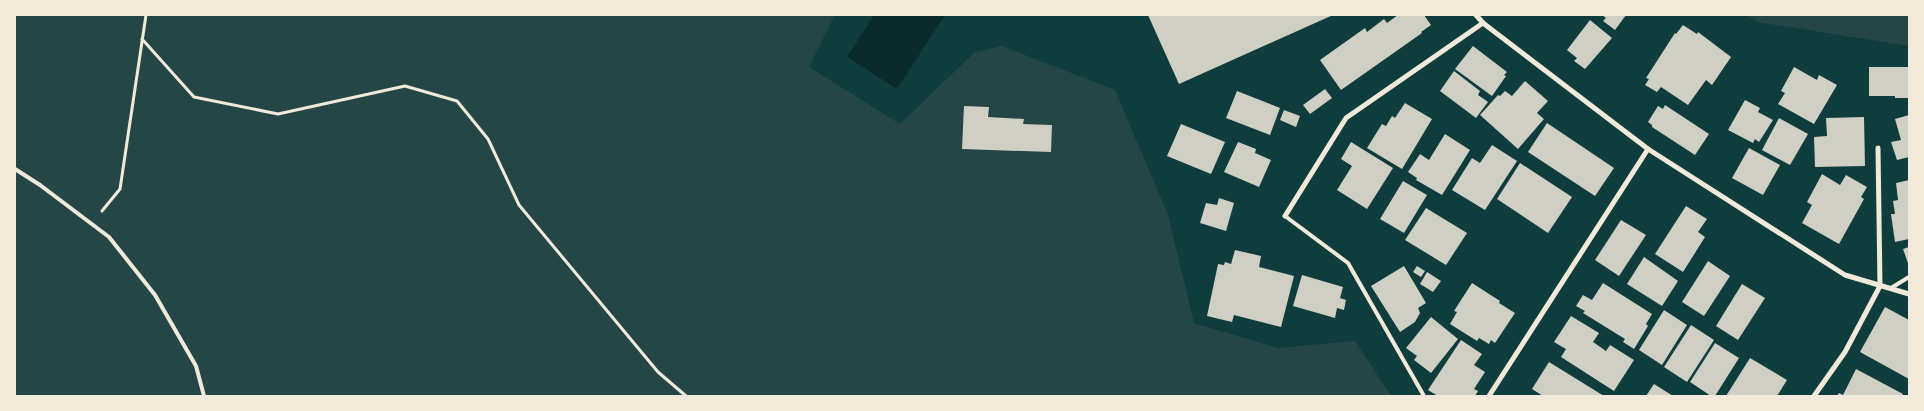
<svg xmlns="http://www.w3.org/2000/svg" width="1924" height="411" font-family="'Archivo Narrow',sans-serif">
  <style>
    .green { fill: #244646 }
    .water { fill: #0a2a2b }
    .building { fill: #cfcfc3 }
    .lines { fill: none; stroke-linecap: round; stroke-linejoin: round }
    .path { stroke: #f1e9da; stroke-width: 3 }
    .service { stroke: #f1e9da; stroke-width: 4 }
    .minor { stroke: #f1e9da; stroke-width: 5 }
  </style>
  <rect width="100%" height="100%" fill="#0f3d3e"/>
  <!-- green -->
  <g class="green">
    <path d="M15,15H835L809,67L900,124L975,52L1002,46L1115,90L1168,215L1194,323L1278,348L1355,341L1391,396H15Z"/>
    <path d="M1748,15H1909V46L1757,22Z"/>
  </g>
  <!-- water -->
  <path class="water" d="M874,15H945L897,89L847,57Z"/>
  <!-- building -->
  <g class="building">
    <path d="M1148,15H1333L1179,84Z"/>
    <path d="M1398,15H1424L1431,25L1421,32L1422,33L1341,90L1320,60L1365,28L1367,32L1384,19L1387,23Z"/>
    <path d="M1602,15H1626L1615,30L1603,21L1606,18Z"/>
    <path d="M1590,20L1612,38L1585,69L1574,61L1577,58L1567,50Z"/>
    <path d="M1683,25L1697,34L1698,32L1731,57L1712,85L1706,80L1688,105L1661,87L1657,92L1645,85L1649,79L1646,78L1675,33L1676,34Z"/>
    <path d="M1473,46L1507,72L1504,75L1506,76L1492,96L1455,69Z"/>
    <path d="M1794,67L1817,80L1819,75L1837,85L1814,124L1778,104L1785,93L1781,91Z"/>
    <path d="M1869,67H1909V98H1895V96H1869Z"/>
    <path d="M1454,71L1480,91L1478,95L1488,102L1476,118L1440,91Z"/>
    <path d="M1525,81L1548,101L1537,113L1544,119L1518,149L1480,115L1498,95L1500,96L1505,91L1512,96Z"/>
    <path d="M1325,89L1332,98L1310,114L1303,105Z"/>
    <path d="M1237,91L1280,108L1270,135L1226,118Z"/>
    <path d="M1745,100L1760,108L1758,112L1773,120L1759,142L1755,139L1753,143L1728,130Z"/>
    <path d="M1405,103L1432,119L1402,169L1367,148L1382,124L1386,126L1392,116L1395,118Z"/>
    <path d="M1665,105L1709,134L1695,155L1652,127V125L1648,122L1658,106L1663,109Z"/>
    <path d="M964,106L989,107L988,117L1024,119L1023,124L1052,125L1051,152L962,149Z"/>
    <path d="M1284,110L1300,116L1296,127L1280,120Z"/>
    <path d="M1909,115V157L1897,160L1891,142L1901,140L1895,119Z"/>
    <path d="M1864,117L1865,166L1815,167L1814,137L1827,136L1826,118Z"/>
    <path d="M1779,118L1808,134L1790,165L1762,150Z"/>
    <path d="M1547,123L1614,168L1595,196L1528,152Z"/>
    <path d="M1181,124L1225,142L1211,174L1167,156Z"/>
    <path d="M1445,134L1470,150L1442,195L1416,180L1417,178L1408,172L1420,154L1429,160Z"/>
    <path d="M1238,142L1256,149L1255,153L1271,160L1259,187L1224,172Z"/>
    <path d="M1351,142L1393,168L1367,209L1337,190L1352,166L1341,159Z"/>
    <path d="M1492,145L1517,161L1485,210L1452,190L1472,158L1480,163Z"/>
    <path d="M1749,148L1780,165L1763,195L1732,178Z"/>
    <path d="M1520,163L1572,197L1548,233L1497,199Z"/>
    <path d="M1822,174L1840,185L1846,175L1867,187L1861,197L1864,199L1839,244L1802,223L1812,205L1807,202Z"/>
    <path d="M1909,180V239L1895,242L1891,214H1895L1893,201L1898,200L1896,183Z"/>
    <path d="M1403,181L1427,195L1404,233L1380,219Z"/>
    <path d="M1219,198L1234,203L1226,231L1200,223L1206,203L1217,205Z"/>
    <path d="M1686,206L1707,219L1698,232L1705,237L1683,272L1655,254Z"/>
    <path d="M1426,208L1467,233L1446,265L1405,240Z"/>
    <path d="M1621,220L1646,235L1619,276L1595,260Z"/>
    <path d="M1909,247V266L1903,249Z"/>
    <path d="M1235,250L1261,256L1259,267L1294,276L1281,327L1234,315L1232,322L1207,316L1218,264L1224,265L1225,262L1231,264Z"/>
    <path d="M1644,257L1678,281L1662,306L1627,284Z"/>
    <path d="M1708,261L1730,276L1704,316L1682,302Z"/>
    <path d="M1404,266L1426,303L1418,308L1420,313L1415,322L1400,332L1371,286Z"/>
    <path d="M1417,266L1425,271L1421,277L1413,272Z"/>
    <path d="M1427,272L1441,281L1433,292L1420,284Z"/>
    <path d="M1302,275L1343,287L1340,298L1346,300L1344,310L1337,308L1335,318L1293,306Z"/>
    <path d="M1472,283L1500,301L1499,303L1515,313L1495,343L1491,340L1489,344L1479,338L1477,341L1450,324L1457,312L1454,311Z"/>
    <path d="M1603,283L1652,314L1646,324L1648,326L1634,349L1623,342L1625,339L1583,313L1585,311L1576,306L1583,295L1592,300Z"/>
    <path d="M1742,284L1765,298L1738,340L1716,326Z"/>
    <path d="M1885,307L1909,320V379L1860,352Z"/>
    <path d="M1664,310L1687,325L1662,365L1639,350Z"/>
    <path d="M1571,316L1599,333L1593,342L1606,351L1610,345L1634,360L1614,391L1561,357L1566,349L1554,342Z"/>
    <path d="M1431,317L1458,339L1431,373L1414,360L1417,356L1406,348Z"/>
    <path d="M1691,325L1714,340L1687,382L1664,367Z"/>
    <path d="M1461,340L1482,354L1474,365L1485,372L1474,389L1478,391L1475,396H1438L1428,390Z"/>
    <path d="M1715,343L1739,358L1715,396H1711L1690,382Z"/>
    <path d="M1750,358L1787,380L1777,396H1726Z"/>
    <path d="M1549,362L1604,396H1543L1532,389Z"/>
    <path d="M1856,369L1903,394L1902,396H1837L1839,393L1843,395Z"/>
    <path d="M1654,384L1673,396H1646Z"/>
  </g>
  <g class="lines">
    <!-- path -->
    <g class="path">
      <path d="M142,39L194,97L278,114L405,86L457,101L488,139L519,205L658,372L686,396"/>
      <path d="M102,211L120,189L146,15"/>
    </g>
    <!-- service -->
    <g class="service">
      <path d="M15,169L40,185L109,237L155,295L196,366L204,396"/>
      <path d="M1285,216L1348,263L1424,396"/>
      <path d="M1891,288L1909,277"/>
    </g>
    <!-- minor -->
    <g class="minor">
      <path d="M1476,15L1483,23L1648,149L1845,275L1909,294"/>
      <path d="M1285,216L1346,118L1483,23"/>
      <path d="M1489,396L1648,149"/>
      <path d="M1814,396L1845,352L1880,286L1878,148"/>
    </g>
  </g>
  <!-- border -->
  <rect width="1924" height="411" fill="none" stroke="#f1e9da" stroke-width="32"/>
</svg>
